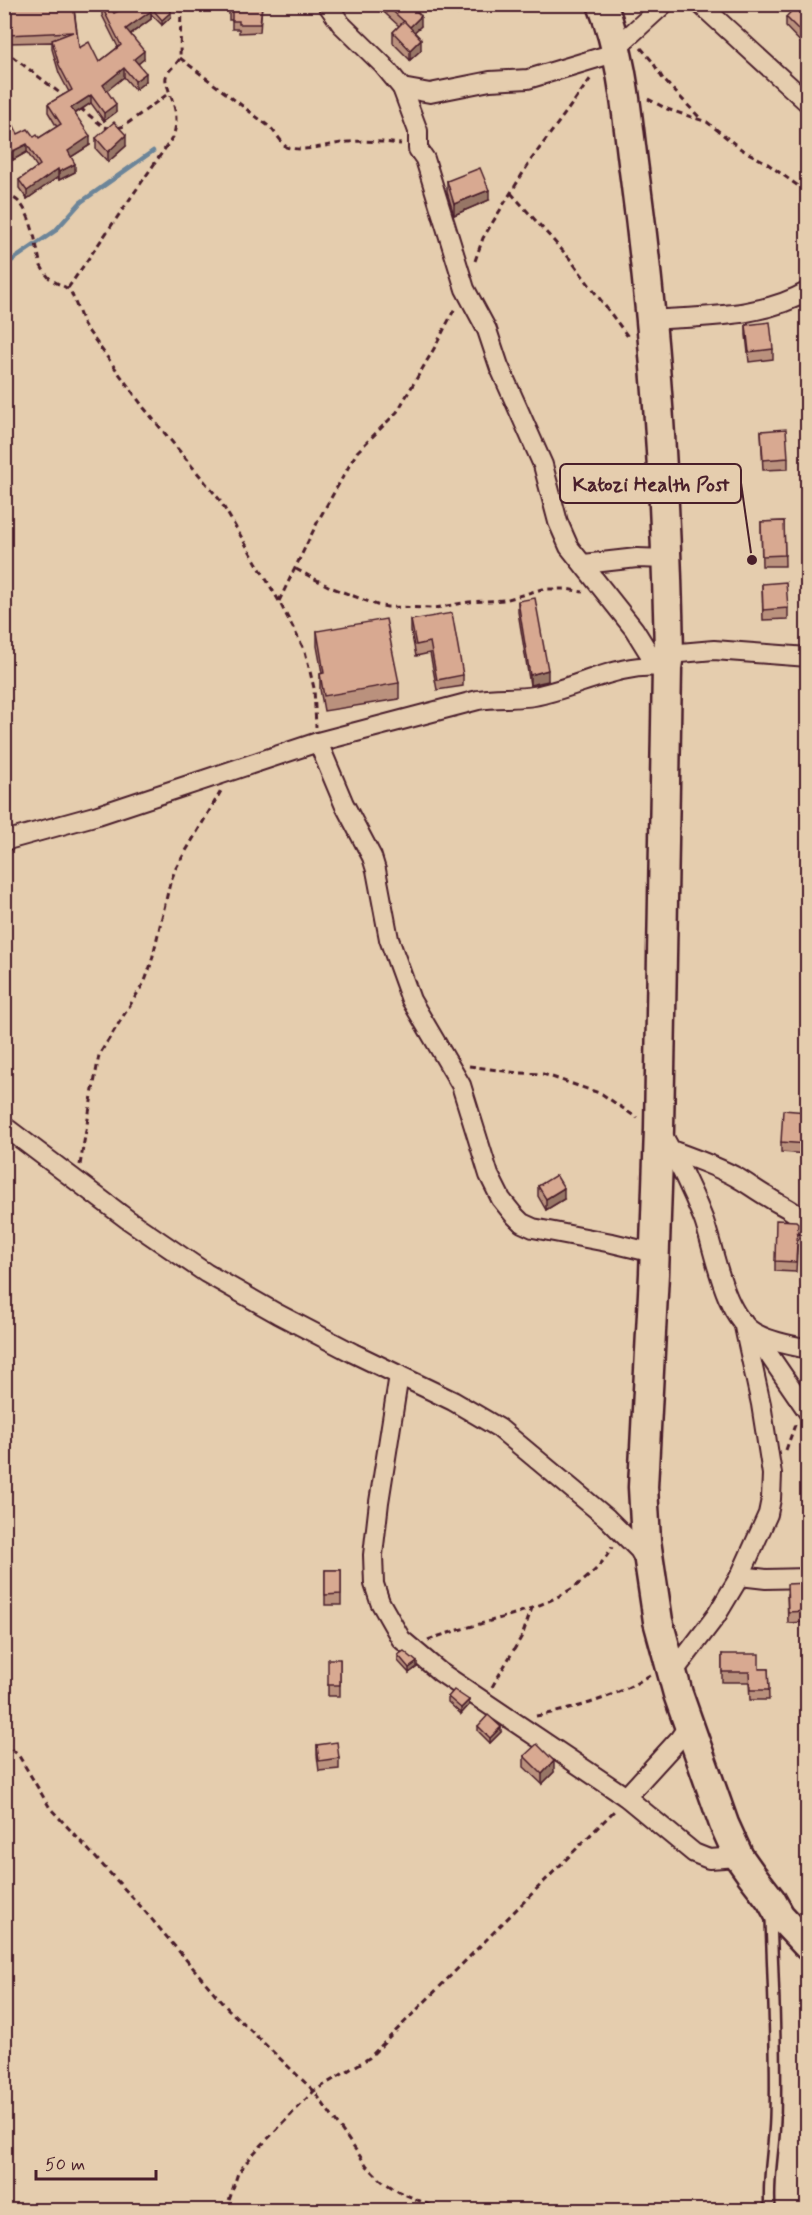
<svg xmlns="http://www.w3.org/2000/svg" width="812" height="2215" font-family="Mynerve,sans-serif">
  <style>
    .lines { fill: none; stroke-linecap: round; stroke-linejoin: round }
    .stream { stroke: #6c8599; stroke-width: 4.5 }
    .lane-casing { stroke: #4a1f2b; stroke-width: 14 }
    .street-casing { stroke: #4a1f2b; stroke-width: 22 }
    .primary-casing { stroke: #4a1f2b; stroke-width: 33 }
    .path { stroke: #4a1f2b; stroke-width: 3; stroke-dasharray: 6 4.5; stroke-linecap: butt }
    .lane { stroke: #e5cdae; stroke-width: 9 }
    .street { stroke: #e5cdae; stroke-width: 18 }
    .primary { stroke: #e5cdae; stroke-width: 28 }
    .wall { fill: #ba917d; stroke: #4a1f2b; stroke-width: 1.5 }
    .shaded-wall { fill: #977666; stroke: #4a1f2b; stroke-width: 1.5 }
    .building { fill: #d8a991; stroke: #4a1f2b; stroke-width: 1.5 }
    .leader { fill: none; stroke: #4a1f2b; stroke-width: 2 }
    .callout-dot { fill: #4a1f2b; stroke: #e5cdae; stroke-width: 2 }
    .callout { fill: #e5cdae; stroke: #4a1f2b; stroke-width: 2 }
    .callout-label { font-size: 21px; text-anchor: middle; font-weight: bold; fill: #4a1f2b }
  </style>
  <rect width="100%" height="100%" fill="#e5cdae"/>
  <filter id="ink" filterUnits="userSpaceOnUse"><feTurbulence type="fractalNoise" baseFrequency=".0167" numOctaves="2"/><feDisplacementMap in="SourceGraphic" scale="12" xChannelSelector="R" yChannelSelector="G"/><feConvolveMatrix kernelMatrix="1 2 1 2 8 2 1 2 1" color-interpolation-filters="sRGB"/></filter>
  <g filter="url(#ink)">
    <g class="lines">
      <!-- stream -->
      <path class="stream" d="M4,266L55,231L81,202L153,151"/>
      <!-- lane casing -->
      <g class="lane-casing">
        <path id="lane" d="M770,2210C767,2180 774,2150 775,2119C777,2052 773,1985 771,1917"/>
      </g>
      <!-- street casing -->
      <g class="street-casing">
        <g id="street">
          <path d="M327,4L341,24L383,65L402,88L418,131V149L425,159L465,289L487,330L499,366L543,465L558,522L569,547L634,629L657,666"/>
          <path d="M700,4L808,103"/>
          <path d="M617,47L664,4"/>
          <path d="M402,88L430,93L490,81L528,79L611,54"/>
          <path d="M651,320C703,316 762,318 808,291"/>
          <path d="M584,564L637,558L667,559"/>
          <path d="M669,654L714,650L808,657"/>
          <path d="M318,742L344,804L372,857L376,870L389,939L411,1000L461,1085L489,1175L501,1199L513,1214L522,1223L533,1228L612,1243L654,1253"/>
          <path d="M4,841L98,815L318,742L478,700C497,697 516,699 534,696C578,688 622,660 667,668"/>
          <path d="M4,1126L127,1219L206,1273L278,1314L353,1353L453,1401L499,1428L607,1518L639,1550L646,1562"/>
          <path d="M661,1132C677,1160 691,1188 703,1218C715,1250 723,1315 755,1333C770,1342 791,1345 808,1349"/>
          <path d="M671,1150C693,1158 716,1166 736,1177C747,1183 757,1191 768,1197C786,1209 794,1208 808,1228"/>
          <path d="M754,1333L808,1412"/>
          <path d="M399,1375L379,1502L373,1555L374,1584L380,1602L401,1639L440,1672L626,1797L694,1853L709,1859L739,1857"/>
          <path d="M740,1576L766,1579L808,1578"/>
          <path d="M672,1674L716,1616L740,1576L768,1514L771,1499L772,1474L761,1404L743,1322"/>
          <path d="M626,1797L679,1739L688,1726"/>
        </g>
      </g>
      <!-- primary casing -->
      <g class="primary-casing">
        <path id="primary" d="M602,4C624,59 627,120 635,178C656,336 666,495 669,654L667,668L659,1129L654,1274L643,1487L646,1541L658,1621L678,1694L724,1824L739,1857L751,1874L771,1900L780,1916L808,1946"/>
      </g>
      <!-- path -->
      <g class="path">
        <path d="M641,48L652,61L663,79L700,118"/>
        <path d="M4,50L65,97"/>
        <path d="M180,58L271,128L286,147C306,153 328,144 348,142C366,140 384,142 401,144"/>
        <path d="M648,99L667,109L707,122L741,149L765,162L808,193"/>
        <path d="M80,108L104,127L109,128"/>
        <path d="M118,128L124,126L169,93"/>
        <path d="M511,193L570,259L629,338"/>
        <path d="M4,197C30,192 36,248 41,266C44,271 47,277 52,280C58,285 65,285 71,292L84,325L144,408L219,499L279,601L305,651L314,688L316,727"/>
        <path d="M475,261L483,238L531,160L591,78"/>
        <path d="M68,288L173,137C179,119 175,107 169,91C168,86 165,82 166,77C168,69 177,65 180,58L181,4"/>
        <path d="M296,569L330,587L377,605L387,607L435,608L469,602L505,600L542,589H566L583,592"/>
        <path d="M279,601L319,519L357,452L397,412L435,347L456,306"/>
        <path d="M469,1066L518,1073L543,1074L602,1094L637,1118"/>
        <path d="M80,1165L99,1055L145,981L151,964L170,883L176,868L221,791"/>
        <path d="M786,1450L796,1422"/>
        <path d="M428,1640C489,1617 578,1610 612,1547"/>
        <path d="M492,1687L522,1636L532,1608"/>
        <path d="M536,1716C575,1709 617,1697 650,1675"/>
        <path d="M4,1742L19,1756L50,1808L143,1909L228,2009L314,2091L367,2166L382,2181L399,2192L441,2210"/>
        <path d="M226,2210L238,2173L254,2153L314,2091L369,2058L615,1810"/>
      </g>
      <!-- lane -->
      <use href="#lane" class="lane"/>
      <!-- street -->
      <use href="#street" class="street"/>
      <!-- primary -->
      <use href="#primary" class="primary"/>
    </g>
    <!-- wall -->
    <g class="wall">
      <path d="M4,4H102L74,8L79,48L99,62L118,47L102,15V7L114,13L149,8V5L171,17L162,25L151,14V19L131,34L144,59L138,64L146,81L135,90L124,77L106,91L116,112L104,121L91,103L75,114L90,145L71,157L75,172L59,180L58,177L27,199L19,188V180L37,167L27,152L13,160L6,148L4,126L18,134L39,138L57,127L48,112V104L69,92L59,73L52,49V42L7,43Z"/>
      <path d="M229,4H262L260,32L239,33V29H232V20H229Z"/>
      <path d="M375,4H410L421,26L414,32L421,50L410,60L393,43V32L399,26Z"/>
      <path d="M448,4H464L458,13Z"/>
      <path d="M807,9L804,46L786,27V17Z"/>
      <path d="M96,138L126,146L108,162L96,149Z"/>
      <path d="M447,181L489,200L454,215L447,192Z"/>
      <path d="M746,325L773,349V359L749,362L746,335Z"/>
      <path d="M761,431L788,458V469L763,470Z"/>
      <path d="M784,521L785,566H762L761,522Z"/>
      <path d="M762,584L788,608V619L763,620Z"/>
      <path d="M518,601L548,681L530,685L518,612Z"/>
      <path d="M411,620L463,675V686L437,690L430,653L416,656L411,631Z"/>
      <path d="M317,631L399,683V699L324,711L320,689V674L322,673L317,646Z"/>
      <path d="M807,1112V1154L781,1152V1142Z"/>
      <path d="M538,1186L564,1199L546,1210L538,1196Z"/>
      <path d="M798,1233L796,1272L775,1271V1261Z"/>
      <rect x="325" y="1570" width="16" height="35"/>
      <path d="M807,1583V1622L788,1623L787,1594Z"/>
      <path d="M722,1654L759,1669H768L769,1700H750L749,1682H722Z"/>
      <path d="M398,1655L417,1667L409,1673L398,1661Z"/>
      <path d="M340,1659V1696H328V1685Z"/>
      <path d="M448,1697L469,1705L461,1714L448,1702Z"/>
      <path d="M478,1726L501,1732L490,1743L478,1731Z"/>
      <path d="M317,1745L339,1758V1769L319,1771L317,1755Z"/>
      <path d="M524,1756L554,1772L542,1784L524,1767Z"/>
    </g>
    <!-- shaded-wall -->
    <g class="shaded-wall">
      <path d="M458,4H464L458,13Z"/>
      <path d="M151,11V19L126,37V29Z"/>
      <path d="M171,12V17L162,25V20Z"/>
      <path d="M421,16V26L410,36V27Z"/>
      <path d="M807,32V43L804,46V35Z"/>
      <path d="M421,39V50L410,60V50Z"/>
      <path d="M144,51V59L134,67V59Z"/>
      <path d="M124,68V77L103,94V85Z"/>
      <path d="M146,73V81L135,90V81Z"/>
      <path d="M91,95V103L71,116V108Z"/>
      <path d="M116,104V112L104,121V113Z"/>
      <path d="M126,135V146L108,162V152Z"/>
      <path d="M90,136V145L68,159V151Z"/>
      <path d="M6,139V148H4V140Z"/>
      <path d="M27,144V152L13,160V151Z"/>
      <path d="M75,164V172L59,180V172Z"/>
      <path d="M58,169V177L27,199V191Z"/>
      <path d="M489,190V200L454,215V204Z"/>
      <path d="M548,670V681L530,685V675Z"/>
      <path d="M564,1188V1199L546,1210V1199Z"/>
      <path d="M417,1662V1667L409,1673V1668Z"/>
      <path d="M469,1700V1705L461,1714V1708Z"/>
      <path d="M501,1727V1732L490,1743V1738Z"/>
      <path d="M554,1761V1772L542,1784V1774Z"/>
    </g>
    <!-- building -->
    <g class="building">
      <path d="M4,4H73L79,48L89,42L99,62L121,45L102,7L107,4L114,13L133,4H147L151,11L126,29L144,51L134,59L146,73L135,81L124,68L103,85L116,104L104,113L91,95L71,108L90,136L68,151L75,164L59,172L58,169L27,191L19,180L40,165L27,144L13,151L6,139L4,140V126L12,122L18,134L28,129L34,137L37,135L39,138L61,124L48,104L72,90L59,65L52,40L73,32L7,35L6,9H4Z"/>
      <path d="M150,4H165L171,12L162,20L149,5Z"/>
      <path d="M229,4H262L260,24H239V21H232V11H229Z"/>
      <path d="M385,4H410L421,16L410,27Z"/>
      <path d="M798,4H803L807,9V32L804,35L786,17Z"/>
      <path d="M404,21L421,39L410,50L393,32Z"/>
      <path d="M114,122L126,135L108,152L96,138Z"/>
      <path d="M480,168L489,190L454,204L447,181Z"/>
      <path d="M770,322L773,349L749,352L746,325Z"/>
      <path d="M786,429L788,458L763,460L761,431Z"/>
      <path d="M784,521L785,555L762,556L761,522Z"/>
      <path d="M786,582L788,608L763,610L762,584Z"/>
      <path d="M535,598L548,670L530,675L518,601Z"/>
      <path d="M452,613L463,675L437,680L430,642L416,645L411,620Z"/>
      <path d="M386,619L399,683L324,696L320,674L324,673L317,631Z"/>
      <path d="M783,1110L807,1112V1144L781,1142Z"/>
      <path d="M556,1175L564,1188L546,1199L538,1186Z"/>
      <path d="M776,1220L796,1221L798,1223L796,1262L775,1261Z"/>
      <path d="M325,1570H341V1594L325,1595Z"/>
      <path d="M807,1583V1611L788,1612L787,1584Z"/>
      <path d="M404,1651L417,1662L409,1668L398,1655Z"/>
      <path d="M722,1654H759V1669H768L769,1690H750L749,1672H722Z"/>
      <rect x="328" y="1659" width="12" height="26"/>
      <path d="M454,1690L469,1700L461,1708L448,1697Z"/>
      <path d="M488,1715L501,1727L490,1738L478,1726Z"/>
      <path d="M337,1742L339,1758L319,1761L317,1745Z"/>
      <path d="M537,1744L554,1761L542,1774L524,1756Z"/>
    </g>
  </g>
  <!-- callouts -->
  <path class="leader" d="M752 560L741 483"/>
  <circle class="callout-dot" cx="752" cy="560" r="6"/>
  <rect class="callout" x="560" y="464" width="181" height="39" rx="6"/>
  <g class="callout-label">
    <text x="651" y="491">Katozi Health Post</text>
  </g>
  <!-- margin -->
  <rect width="812" height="2215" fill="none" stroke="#e5cdae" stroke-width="24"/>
  <rect x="12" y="12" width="788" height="2191" fill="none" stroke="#4a1f2b" stroke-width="2" filter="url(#ink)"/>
  <!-- scale -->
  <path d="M36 2170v9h120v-9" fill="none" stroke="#4a1f2b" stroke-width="3"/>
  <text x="45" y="2170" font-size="18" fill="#4a1f2b" stroke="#e5cdae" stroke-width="4.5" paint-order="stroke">50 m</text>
</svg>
